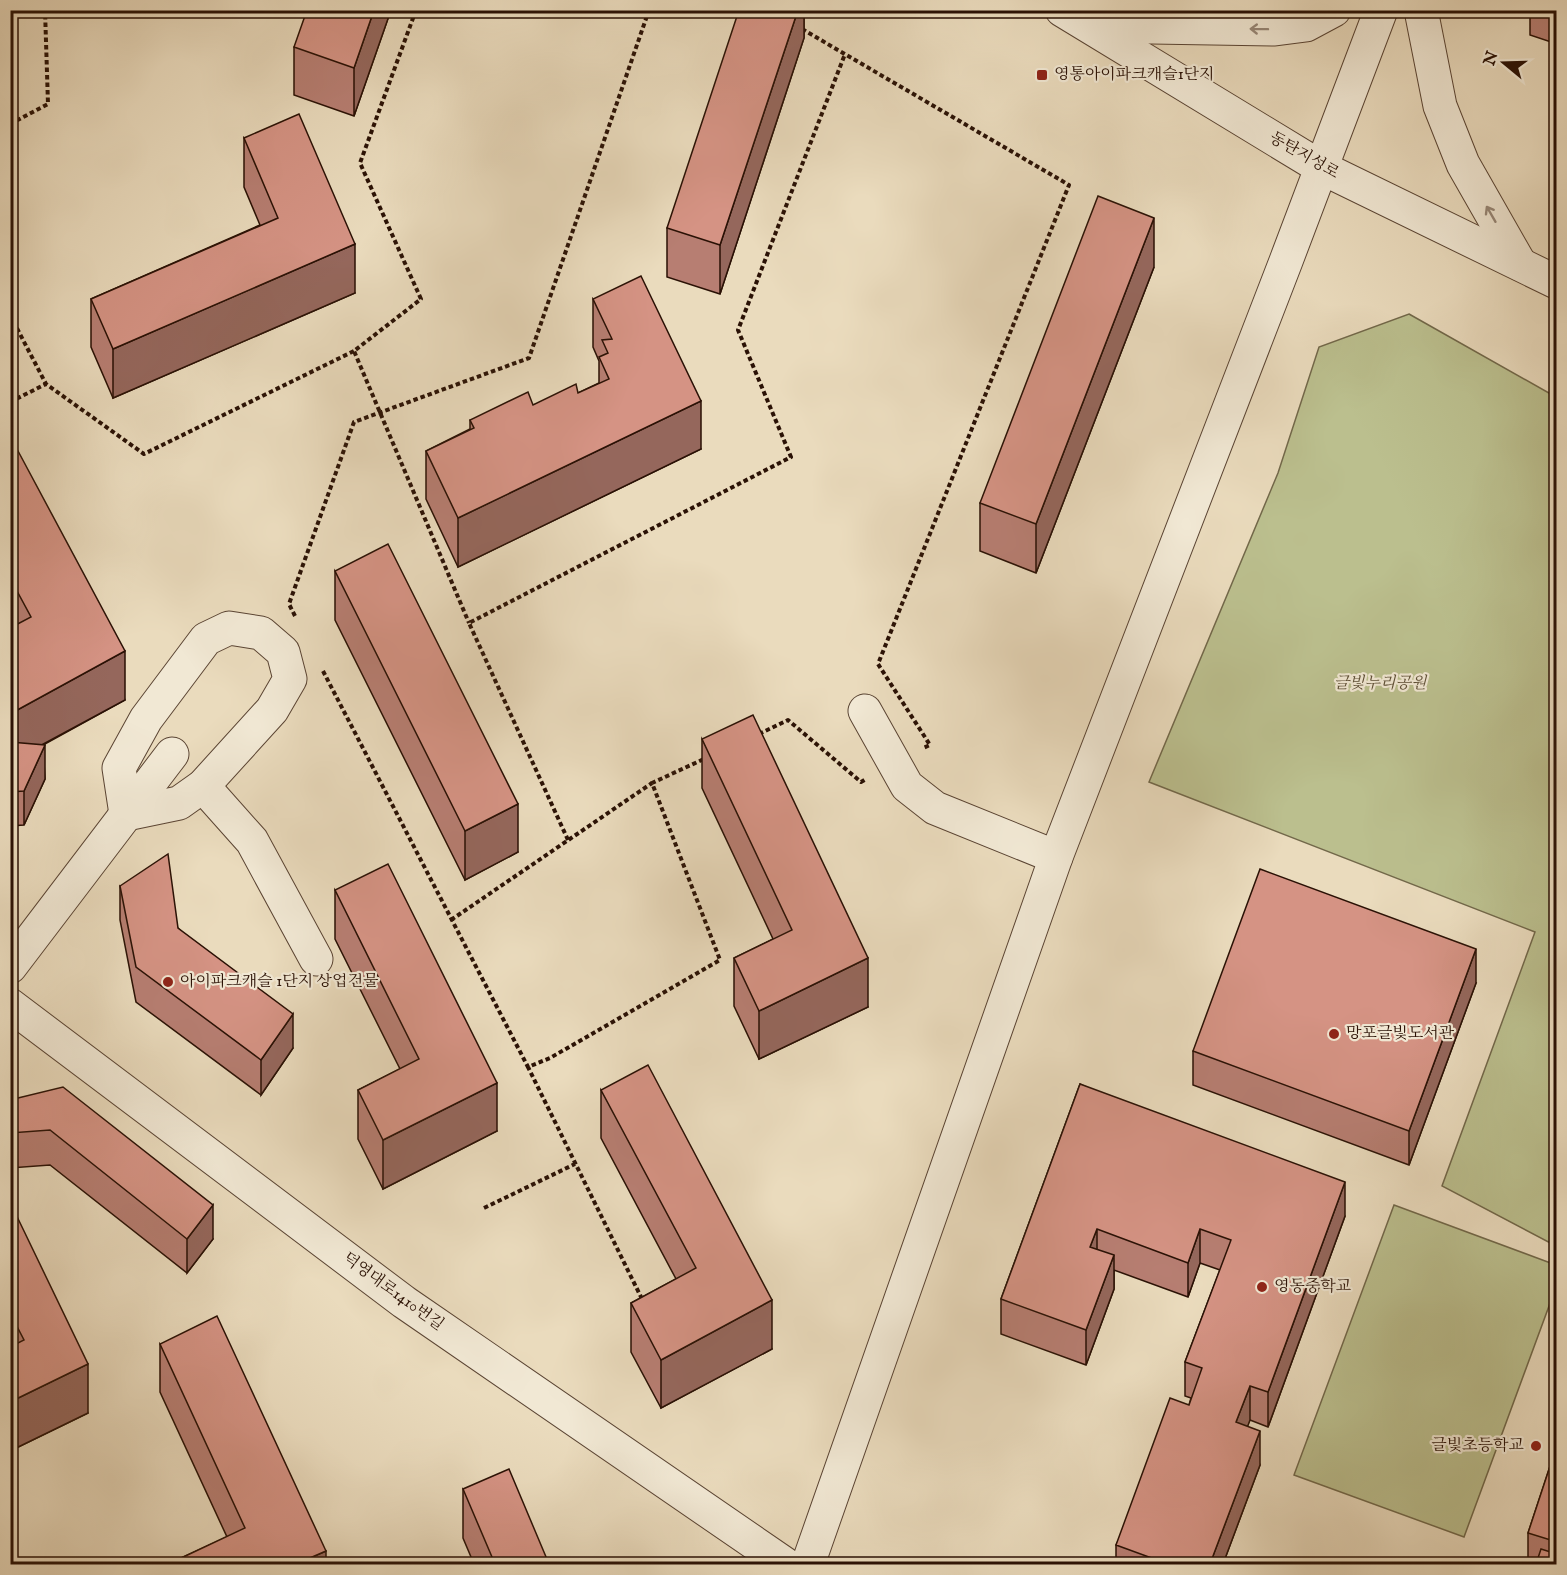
<svg xmlns="http://www.w3.org/2000/svg" width="1567" height="1575" font-family="'IM FELL English','Noto Serif KR',serif">
  <style>
    .green { fill: #bbbf8e; stroke: #72684a; stroke-width: 1.5 }
    .lines { fill: none; stroke-linecap: round; stroke-linejoin: round }
    .minor-casing { stroke: #5a4433; stroke-width: 35 }
    .path { stroke: #2a1105; stroke-width: 4; stroke-dasharray: 4.5 3; stroke-linecap: butt }
    .minor { stroke: #f1e8d4; stroke-width: 33 }
    .wall { fill: #b77e72; stroke: #2a1105; stroke-width: 1.5 }
    .shaded-wall { fill: #95675c; stroke: #2a1105; stroke-width: 1.5 }
    .building { fill: #d59384; stroke: #2a1105; stroke-width: 1.5 }
    .oneway { stroke: #978777 }
    .poi-dot { fill: #8f2418; stroke: #f1e8d4; stroke-width: 2 }
    .labels { text-anchor: middle; dominant-baseline: central; stroke-width: 4.5; stroke-linejoin: round; paint-order: stroke }
    .poi-label { font-size: 16px; fill: #2a1105; stroke: #f1e8d4; text-anchor: start }
    .street-label { font-size: 16px; fill: #2a1105; stroke: #f1e8d4 }
    .park-label { font-size: 16px; font-style: italic; fill: #5d4e35; stroke: #f1e8d4 }
  </style>
  <rect width="100%" height="100%" fill="#eadbbd"/>
  <filter id="stains"><feTurbulence type="fractalNoise" baseFrequency=".00333" numOctaves="4"/><feColorMatrix values="0 0 0 0 .2 0 0 0 0 .09 0 0 0 0 .02 0 0 0 .5 -.17"/></filter>
  <radialGradient id="worn" r=".72"><stop offset=".6" stop-color="#630" stop-opacity="0"/><stop offset="1" stop-color="#630" stop-opacity=".3"/></radialGradient>
  <!-- green -->
  <g class="green">
    <path d="M1409,314L1556,397V1246L1442,1186L1535,932L1149,782L1278,473L1319,347Z"/>
    <path d="M1394,1205L1556,1265V1287L1464,1537L1294,1475Z"/>
  </g>
  <g class="lines">
    <!-- minor casing -->
    <g class="minor-casing">
      <g id="minor">
        <path d="M1062,10L1322,168L1556,282"/>
        <path d="M1421,10L1440,106L1463,164L1520,264"/>
        <path d="M1091,26L1275,29L1306,25L1334,10"/>
        <path d="M229,628L261,633L283,652L290,679L272,710L203,786L179,803L126,814L119,768L146,719L206,639Z"/>
        <path d="M865,711L907,786L935,808L1056,857"/>
        <path d="M203,786L252,841L316,959"/>
        <path d="M10,967L172,754"/>
        <path d="M10,1005L404,1302L785,1564"/>
        <path d="M808,1564L1056,857L1286,261L1381,10"/>
      </g>
    </g>
    <!-- path -->
    <g class="path">
      <path d="M416,10L360,163L421,299L354,351L469,623"/>
      <path d="M802,29L1069,185L878,664L930,745L923,748"/>
      <path d="M10,124L48,104L45,10"/>
      <path d="M10,315L46,384L144,454L354,351"/>
      <path d="M10,402L46,384"/>
      <path d="M295,616L289,604L354,422L529,358L649,10"/>
      <path d="M323,671L528,1067"/>
      <path d="M759,734L788,720L861,782L866,779"/>
      <path d="M568,840L469,623L791,457L738,330L845,54"/>
      <path d="M451,920L652,783"/>
      <path d="M484,1208L575,1164"/>
      <path d="M642,1299L528,1067L550,1058L720,960L652,783L706,758"/>
    </g>
    <!-- minor -->
    <use href="#minor" class="minor"/>
  </g>
  <!-- wall -->
  <g class="wall">
    <path d="M391,10L354,116L294,95V47Z"/>
    <path d="M804,10V38L720,294L667,277V228Z"/>
    <path d="M1530,10H1557V44L1530,35Z"/>
    <path d="M244,138L355,293L113,398L91,347V299L260,225L244,187Z"/>
    <path d="M1154,267L1036,573L980,551V503Z"/>
    <path d="M593,299L701,449L458,567L426,499V451L470,429V420L533,405L578,393L599,383V361L593,347Z"/>
    <path d="M10,436L125,700L43,745L45,779L24,825L10,826Z"/>
    <path d="M335,571L518,852L465,880L335,620Z"/>
    <path d="M702,739L868,1007L759,1059L734,1006V958L773,939L702,788Z"/>
    <path d="M120,886L178,928L293,1048L261,1095L136,1002L120,920Z"/>
    <path d="M335,890L497,1131L383,1189L358,1139V1090L400,1069L335,939Z"/>
    <path d="M1476,983L1409,1165L1193,1085V1051Z"/>
    <path d="M1080,1084L1345,1216L1268,1427L1250,1420L1247,1426L1260,1465L1223,1564H1116V1545L1189,1405L1191,1398L1185,1396V1362L1220,1270L1200,1263L1188,1297L1114,1270V1289L1086,1365L1001,1334V1299Z"/>
    <path d="M601,1090L772,1349L661,1408L631,1352V1303L676,1279L601,1138Z"/>
    <path d="M10,1097L213,1239L187,1273L50,1165L10,1168Z"/>
    <path d="M10,1202L88,1413L10,1451Z"/>
    <path d="M160,1344L326,1564H179V1559L227,1537L160,1392Z"/>
    <path d="M1557,1445V1564L1537,1562L1528,1560V1533Z"/>
    <path d="M463,1489L549,1564H474L463,1538Z"/>
  </g>
  <!-- shaded-wall -->
  <g class="shaded-wall">
    <path d="M374,10H391L354,116V68Z"/>
    <path d="M798,10H804V38L720,294V245Z"/>
    <path d="M1154,218V267L1036,573V524Z"/>
    <path d="M355,244V293L113,398V349Z"/>
    <path d="M701,401V449L458,567V518Z"/>
    <path d="M125,651V700L10,762V714Z"/>
    <path d="M45,745V779L24,825V791Z"/>
    <path d="M518,804V852L465,880V831Z"/>
    <path d="M1476,949V983L1409,1165V1131Z"/>
    <path d="M868,958V1007L759,1059V1011Z"/>
    <path d="M293,1014V1048L261,1095V1060Z"/>
    <path d="M497,1083V1131L383,1189V1140Z"/>
    <path d="M1345,1182V1216L1268,1427V1392Z"/>
    <path d="M213,1205V1239L187,1273V1239Z"/>
    <path d="M1097,1229V1264L1090,1247Z"/>
    <path d="M1200,1229V1263L1188,1297V1263Z"/>
    <path d="M1114,1255V1289L1086,1365V1330Z"/>
    <path d="M772,1300V1349L661,1408V1360Z"/>
    <path d="M88,1364V1413L10,1451V1402Z"/>
    <path d="M1250,1386V1420L1236,1457V1422Z"/>
    <path d="M1260,1431V1465L1223,1564H1210Z"/>
    <path d="M326,1551V1564H296Z"/>
  </g>
  <!-- building -->
  <g class="building">
    <path d="M307,10H374L354,68L294,47Z"/>
    <path d="M739,10H798L720,245L667,228Z"/>
    <path d="M299,114L355,244L113,349L91,299L278,218L244,138Z"/>
    <path d="M1098,196L1154,218L1036,524L980,503Z"/>
    <path d="M641,276L701,401L458,518L426,451L474,428L470,420L528,392L533,405L576,384L578,393L609,379L599,357L608,353L602,340L612,339L593,299Z"/>
    <path d="M10,436L125,651L10,714V628L31,617L10,578Z"/>
    <path d="M388,544L518,804L465,831L335,571Z"/>
    <path d="M753,715L868,958L759,1011L734,958L792,930L702,739Z"/>
    <path d="M10,742L45,745L24,791L10,792Z"/>
    <path d="M168,854L178,928L293,1014L261,1060L136,967L120,886Z"/>
    <path d="M388,864L497,1083L383,1140L358,1090L419,1059L335,890Z"/>
    <path d="M1260,869L1476,949L1409,1131L1193,1051Z"/>
    <path d="M648,1065L772,1300L661,1360L631,1303L696,1268L601,1090Z"/>
    <path d="M1080,1084L1345,1182L1268,1392L1250,1386L1236,1422L1260,1431L1210,1564H1168L1116,1545L1170,1398L1189,1405L1202,1368L1185,1362L1231,1240L1200,1229L1188,1263L1097,1229L1090,1247L1114,1255L1086,1330L1001,1299Z"/>
    <path d="M63,1087L213,1205L187,1239L50,1130L10,1133V1097L18,1098Z"/>
    <path d="M10,1202L88,1364L10,1402V1347L24,1340L10,1313Z"/>
    <path d="M217,1316L326,1551L296,1564H181L179,1559L245,1528L160,1344Z"/>
    <path d="M1557,1445V1542L1528,1533Z"/>
    <path d="M509,1469L549,1564H495L463,1489Z"/>
    <path d="M1541,1549L1557,1554V1564H1536Z"/>
  </g>
  <!-- one-way arrows -->
  <defs><path id="oneway-shaft" d="M-6 0H5M1.5-3L5.5 0L1.5 3" fill="none" stroke-width="1.6" stroke-linecap="round" stroke-linejoin="round" transform="scale(1.5)"/></defs>
  <g class="oneway">
    <use href="#oneway-shaft" transform="translate(1259 29) rotate(-179)"/>
    <use href="#oneway-shaft" transform="translate(1491 214) rotate(-120)"/>
  </g>
  <!-- markers -->
  <g class="poi-dot">
    <rect x="1036" y="69" width="12" height="12" rx="3"/>
    <circle cx="168" cy="982" r="6"/>
    <circle cx="1334" cy="1034" r="6"/>
    <circle cx="1262" cy="1287" r="6"/>
    <circle cx="1536" cy="1446" r="6"/>
  </g>
  <g class="labels">
    <!-- poi labels -->
    <g class="poi-label">
      <text x="1054" y="75">영통아이파크캐슬1단지</text>
      <text x="180" y="982">아이파크캐슬 1단지 상업건물</text>
      <text x="1346" y="1034">망포글빛도서관</text>
      <text x="1274" y="1287">영동중학교</text>
      <text x="1524" y="1446" text-anchor="end">글빛초등학교</text>
    </g>
    <!-- street labels -->
    <g class="street-label">
      <text transform="translate(1304 156) rotate(30)">동탄지성로</text>
      <text transform="translate(393 1292) rotate(36)">덕영대로1410번길</text>
    </g>
    <!-- park labels -->
    <g class="park-label">
      <text x="1380" y="684">글빛누리공원</text>
    </g>
  </g>
  <!-- margin -->
  <rect width="1567" height="1575" fill="none" stroke="#eadbbd" stroke-width="36"/>
  <rect x="12" y="12" width="1543" height="1551" fill="none" stroke="#2a1105" stroke-width="3"/>
  <rect x="18" y="18" width="1531" height="1539" fill="none" stroke="#2a1105" stroke-width="1.5"/>
  <!-- north arrow -->
  <g transform="translate(1504 63) rotate(289)" stroke="#f1e8d4" stroke-width="4.5" paint-order="stroke">
  <path d="M0-4.5L10 22L0 15L-10 22Z" fill="#2a1105"/>
  <text y="-9" font-size="16" font-weight="bold" text-anchor="middle" fill="#2a1105">N</text>
  </g>
  <rect width="100%" height="100%" filter="url(#stains)"/>
  <rect width="100%" height="100%" fill="url(#worn)"/>
</svg>
